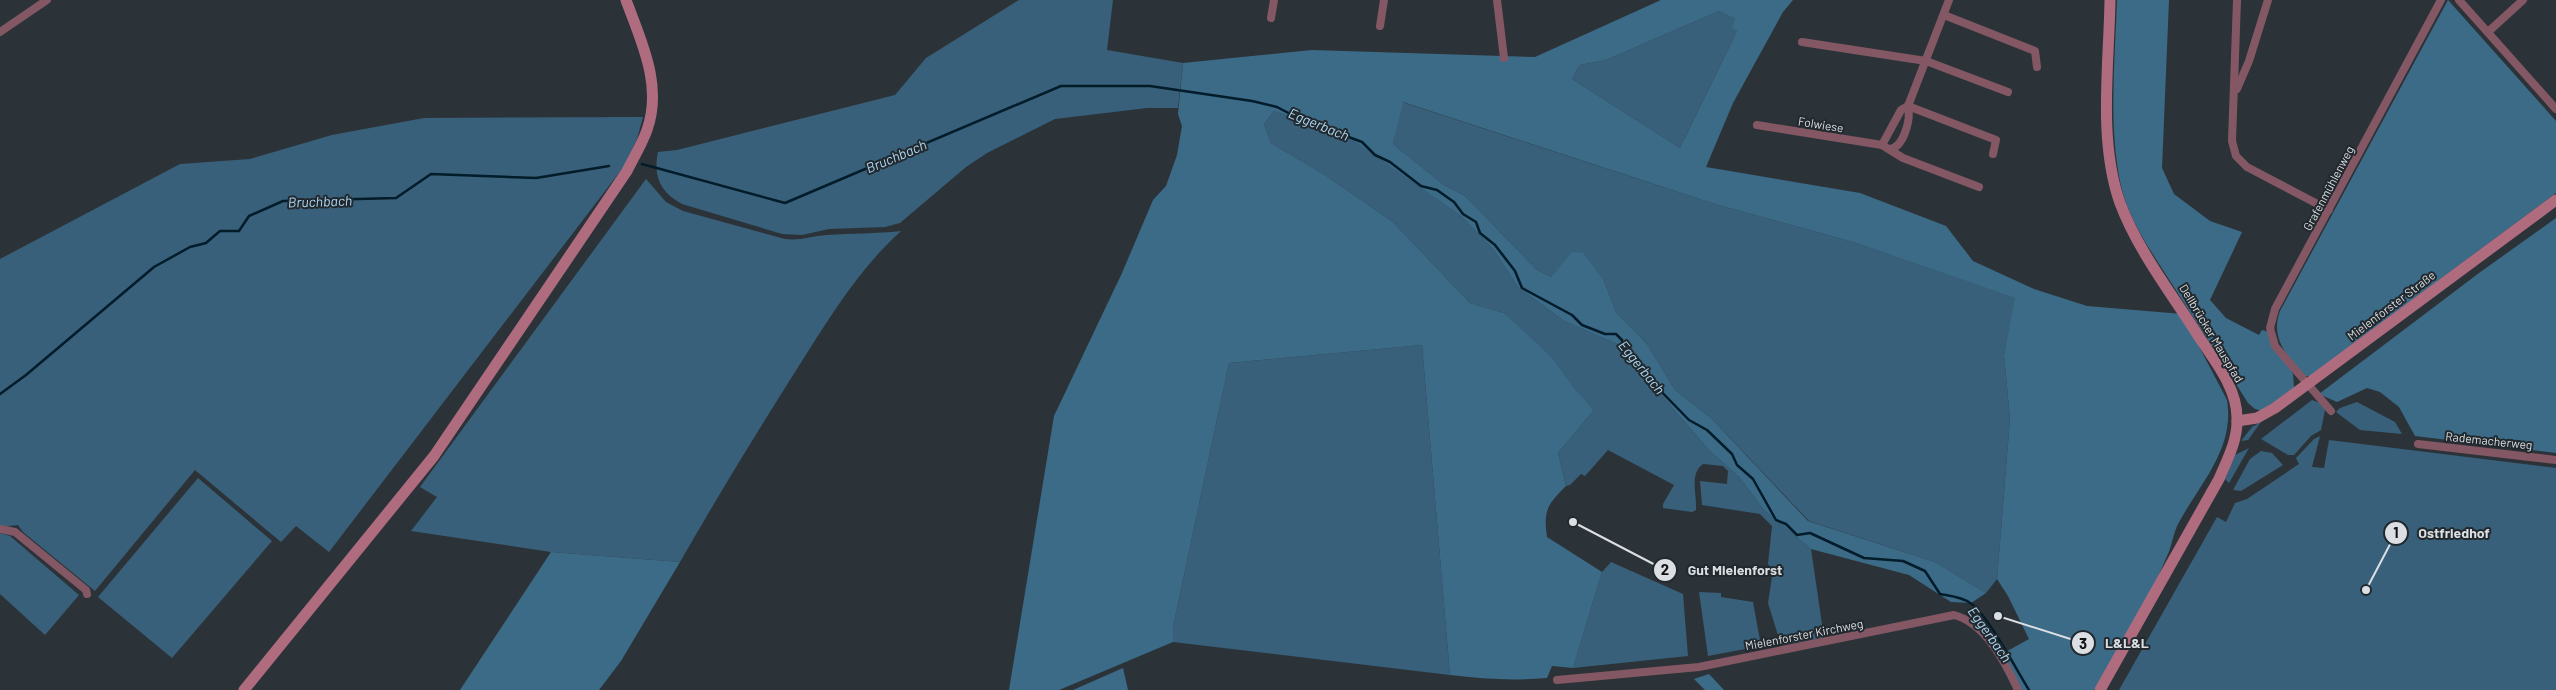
<svg xmlns="http://www.w3.org/2000/svg" width="2556" height="690" font-family="Barlow,sans-serif">
  <style>
    .green { fill: #38607a }
    .forest { fill: #3c6b88; fill-rule: evenodd }
    .lines { fill: none; stroke-linecap: round; stroke-linejoin: round }
    .stream { stroke: #031c2a; stroke-width: 2.5 }
    .street { stroke: #835864; stroke-width: 8 }
    .secondary { stroke: #af6c7f; stroke-width: 11 }
    .labels { text-anchor: middle; dominant-baseline: central; stroke-width: 4; stroke-linejoin: round; paint-order: stroke }
    .street-label { font-size: 12px; fill: #dbdfe3; stroke: #22292e }
    .water-label { font-size: 14px; font-style: italic; fill: #add8f4; stroke: #22292e }
    .leader { fill: none; stroke: #dbdfe3; stroke-width: 2 }
    .callout-dot { fill: #dbdfe3; stroke: #22292e; stroke-width: 2 }
    .mark-label { font-size: 15px; text-anchor: middle; font-weight: bold; fill: #111 }
    .callout-label { font-size: 14px; text-anchor: middle; font-weight: bold; fill: #dbdfe3; stroke: #22292e; stroke-width: 4; stroke-linejoin: round; paint-order: stroke }
  </style>
  <rect width="100%" height="100%" fill="#2c3338"/>
  <!-- green -->
  <g class="green">
    <path d="M1019,0H1113L1107,50L1183,63L1178,108H1147L1055,119L987,153L966,167L900,223L885,227L829,229L802,235L782,234L682,204C660,192 653,176 658,152L677,150L895,95L926,58Z"/>
    <path d="M1719,11L1735,19L1737,31L1680,148L1572,79L1580,65L1606,60Z"/>
    <path d="M1402,102L1715,204L1853,242L2016,298L2004,355L2010,419L1997,579L1986,593L1935,562L1809,521L1711,418L1675,390L1647,344L1616,312L1604,281L1572,253L1551,277L1537,270L1465,196L1444,185L1393,144Z"/>
    <path d="M1274,111L1353,139L1461,216L1493,249L1518,287L1564,321L1617,344L1709,450L1740,478L1763,509L1811,549L1824,638L1781,645L1768,603L1773,570L1768,564L1772,526L1760,514L1702,505L1700,481L1727,484L1728,471L1723,466L1703,464C1689,474 1697,494 1696,510L1692,512L1663,508V504L1674,485L1608,450L1585,476L1581,474L1570,485L1566,486L1558,453L1594,410L1504,313L1470,303L1393,222L1325,175L1271,143L1264,124Z"/>
    <path d="M643,117L637,139L625,165L329,552L296,526L281,542L195,470L95,591L23,532L18,525L0,527V259L180,164L250,159L332,135L424,118Z"/>
    <path d="M646,179L666,202L683,211L785,239C800,241 812,236 827,235C852,233 876,234 901,231C861,267 831,315 802,361C760,427 719,494 680,562L551,552L411,531L437,497L420,487Z"/>
    <path d="M1422,345L1450,675L1173,642V627L1229,363Z"/>
    <path d="M2312,400L2320,403L2325,410L2321,430L2311,436L2294,455H2288L2261,439Z"/>
    <path d="M2357,402L2395,422L2402,434L2360,430L2336,412L2340,408Z"/>
    <path d="M2261,422L2248,440L2241,441L2252,427Z"/>
    <path d="M2320,436L2312,467L2324,468L2329,440L2556,468V690H2119L2217,517L2226,522L2235,503L2247,499L2299,464L2296,458L2314,439Z"/>
    <path d="M2249,448L2229,483L2225,479L2235,455Z"/>
    <path d="M2261,451L2272,453L2283,465L2241,491L2233,490L2250,459Z"/>
    <path d="M198,478L272,541L172,658L98,597Z"/>
    <path d="M0,533L10,536L79,595L45,635L0,594Z"/>
    <path d="M1611,562L1683,594L1688,656L1573,668L1602,572Z"/>
    <path d="M1699,592L1721,593V597L1753,602L1761,646L1708,656Z"/>
  </g>
  <!-- forest -->
  <g class="forest">
    <path d="M1661,0H1793L1783,12L1733,103L1706,167L1860,193L1946,226L1973,261L2034,289L2087,306L2182,314L2227,400C2235,449 2200,483 2178,524C2173,534 2172,546 2167,556C2148,603 2120,647 2094,690H2021L2002,654L2029,639L2008,596L1997,579L2010,419L2004,355L2015,298L1853,242L1715,204L1403,102L1393,144L1444,185L1465,196L1537,270L1551,277L1572,252L1583,253L1604,281L1616,312L1647,344L1675,390L1711,418L1808,521L1935,562L1986,593L1971,603L1951,602L1909,575L1811,549L1763,509L1740,478L1709,450L1617,344L1564,321L1518,287L1493,249L1461,216L1353,140L1274,111L1264,124L1271,143L1325,175L1393,222L1470,303L1504,313L1552,358L1573,387L1594,410L1558,453L1566,486C1548,504 1543,510 1547,537L1602,572L1573,668L1552,666L1547,678C1513,681 1484,679 1450,675L1422,345L1229,363L1173,627V642L1059,690H1009L1054,416L1122,273L1153,200L1166,186L1177,155L1182,126L1178,114L1183,63L1312,50L1535,57ZM1719,11L1735,19L1732,28L1737,31L1680,148L1572,79L1580,65L1606,60Z"/>
    <path d="M2117,0H2169L2162,168L2174,194L2210,221L2242,232L2210,300L2226,318L2259,335L2262,330L2269,332L2293,374L2294,388L2263,411L2255,409L2248,403C2223,363 2197,323 2172,284C2153,254 2129,221 2121,186C2108,126 2115,62 2117,0Z"/>
    <path d="M2448,0L2556,121V193L2310,376H2303C2287,355 2270,338 2280,311Z"/>
    <path d="M2556,218V453L2415,436L2399,407L2380,392L2367,388L2337,402L2319,394L2479,273Z"/>
    <path d="M551,552L680,562L621,661L599,690H460Z"/>
    <path d="M1123,668L1128,690H1073Z"/>
    <path d="M1709,674L1724,690H1705L1694,679Z"/>
  </g>
  <g class="lines">
    <!-- stream -->
    <g class="stream">
      <path d="M642,164L785,203L1061,86H1150L1252,101L1277,107L1298,118L1362,142L1375,155L1390,162L1421,186L1437,190L1454,202L1463,214L1476,222L1480,233L1495,245L1515,271L1522,288L1572,315L1582,325L1605,334H1616L1622,340L1624,349L1639,360L1651,381L1689,420L1707,430L1732,454L1737,465L1753,479L1776,520L1786,524L1797,535L1810,533L1864,558L1903,561L1925,571L1940,594C1950,596 1962,597 1970,603C1987,613 2017,671 2029,690"/>
      <path d="M0,394L26,375L154,267L190,247L206,243L220,231H239L249,216L283,201L396,198L431,174L536,178L609,166"/>
    </g>
    <!-- street -->
    <g class="street">
      <path d="M1497,0L1504,58"/>
      <path d="M2237,0L2232,141L2236,156L2247,167L2329,210"/>
      <path d="M2459,0L2556,109"/>
      <path d="M1944,15L2035,51L2037,67"/>
      <path d="M1271,18L1274,0"/>
      <path d="M1380,26L1384,0"/>
      <path d="M0,32L47,0"/>
      <path d="M2488,32L2523,0"/>
      <path d="M1802,42L1926,61L2008,92"/>
      <path d="M2237,89L2249,61L2268,0"/>
      <path d="M1908,106L1996,140L1993,154"/>
      <path d="M1757,125L1882,145L1903,158L1979,187"/>
      <path d="M1882,145L1901,110L1908,106"/>
      <path d="M1890,149C1904,147 1911,119 1908,106L1949,0"/>
      <path d="M2331,411L2275,346L2270,328L2275,309L2441,0"/>
      <path d="M2418,444L2556,460"/>
      <path d="M0,529L15,532L86,590L87,594"/>
      <path d="M1557,680L1699,667L1954,615C1985,623 2005,662 2018,690"/>
    </g>
    <!-- secondary -->
    <g class="secondary">
      <path d="M2237,421L2257,418L2275,408L2556,200"/>
      <path d="M244,690L434,456L627,171C634,157 642,144 647,130C663,85 641,41 626,0"/>
      <path d="M2100,690L2219,479C2227,460 2238,440 2237,418C2237,388 2215,361 2199,337C2172,294 2138,251 2120,203C2098,141 2109,65 2110,0"/>
    </g>
  </g>
  <g class="labels">
    <!-- street labels -->
    <g class="street-label">
      <text transform="translate(1821 124) rotate(9)">Folwiese</text>
      <text transform="translate(2328 188) rotate(-62)">Grafenmühlenweg</text>
      <text transform="translate(2391 305) rotate(-37)">Mielenforster Straße</text>
      <text transform="translate(2212 333) rotate(59)">Dellbrücker Mauspfad</text>
      <text transform="translate(2489 440) rotate(6)">Rademacherweg</text>
      <text transform="translate(1804 634) rotate(-11)">Mielenforster Kirchweg</text>
    </g>
    <!-- water labels -->
    <g class="water-label">
      <text transform="translate(1319 124) rotate(22)">Eggerbach</text>
      <text transform="translate(896 156) rotate(-23)">Bruchbach</text>
      <text transform="translate(320 201) rotate(-2)">Bruchbach</text>
      <text transform="translate(1642 367) rotate(51)">Eggerbach</text>
      <text transform="translate(1990 634) rotate(55)">Eggerbach</text>
    </g>
  </g>
  <!-- callouts -->
  <path class="leader" d="M2366 590L2396 533M1573 522L1665 570M1998 616L2083 643"/>
  <g class="callout-dot">
    <circle cx="2366" cy="590" r="5"/>
    <circle cx="1573" cy="522" r="5"/>
    <circle cx="1998" cy="616" r="5"/>
    <circle cx="2396" cy="533" r="12"/>
    <circle cx="1665" cy="570" r="12"/>
    <circle cx="2083" cy="643" r="12"/>
  </g>
  <g class="mark-label">
    <text x="2396" y="538">1</text>
    <text x="1665" y="575">2</text>
    <text x="2083" y="649">3</text>
  </g>
  <g class="callout-label">
    <text x="2454" y="538">Ostfriedhof</text>
    <text x="1735" y="575">Gut Mielenforst</text>
    <text x="2127" y="648">L&amp;L&amp;L</text>
  </g>
</svg>
